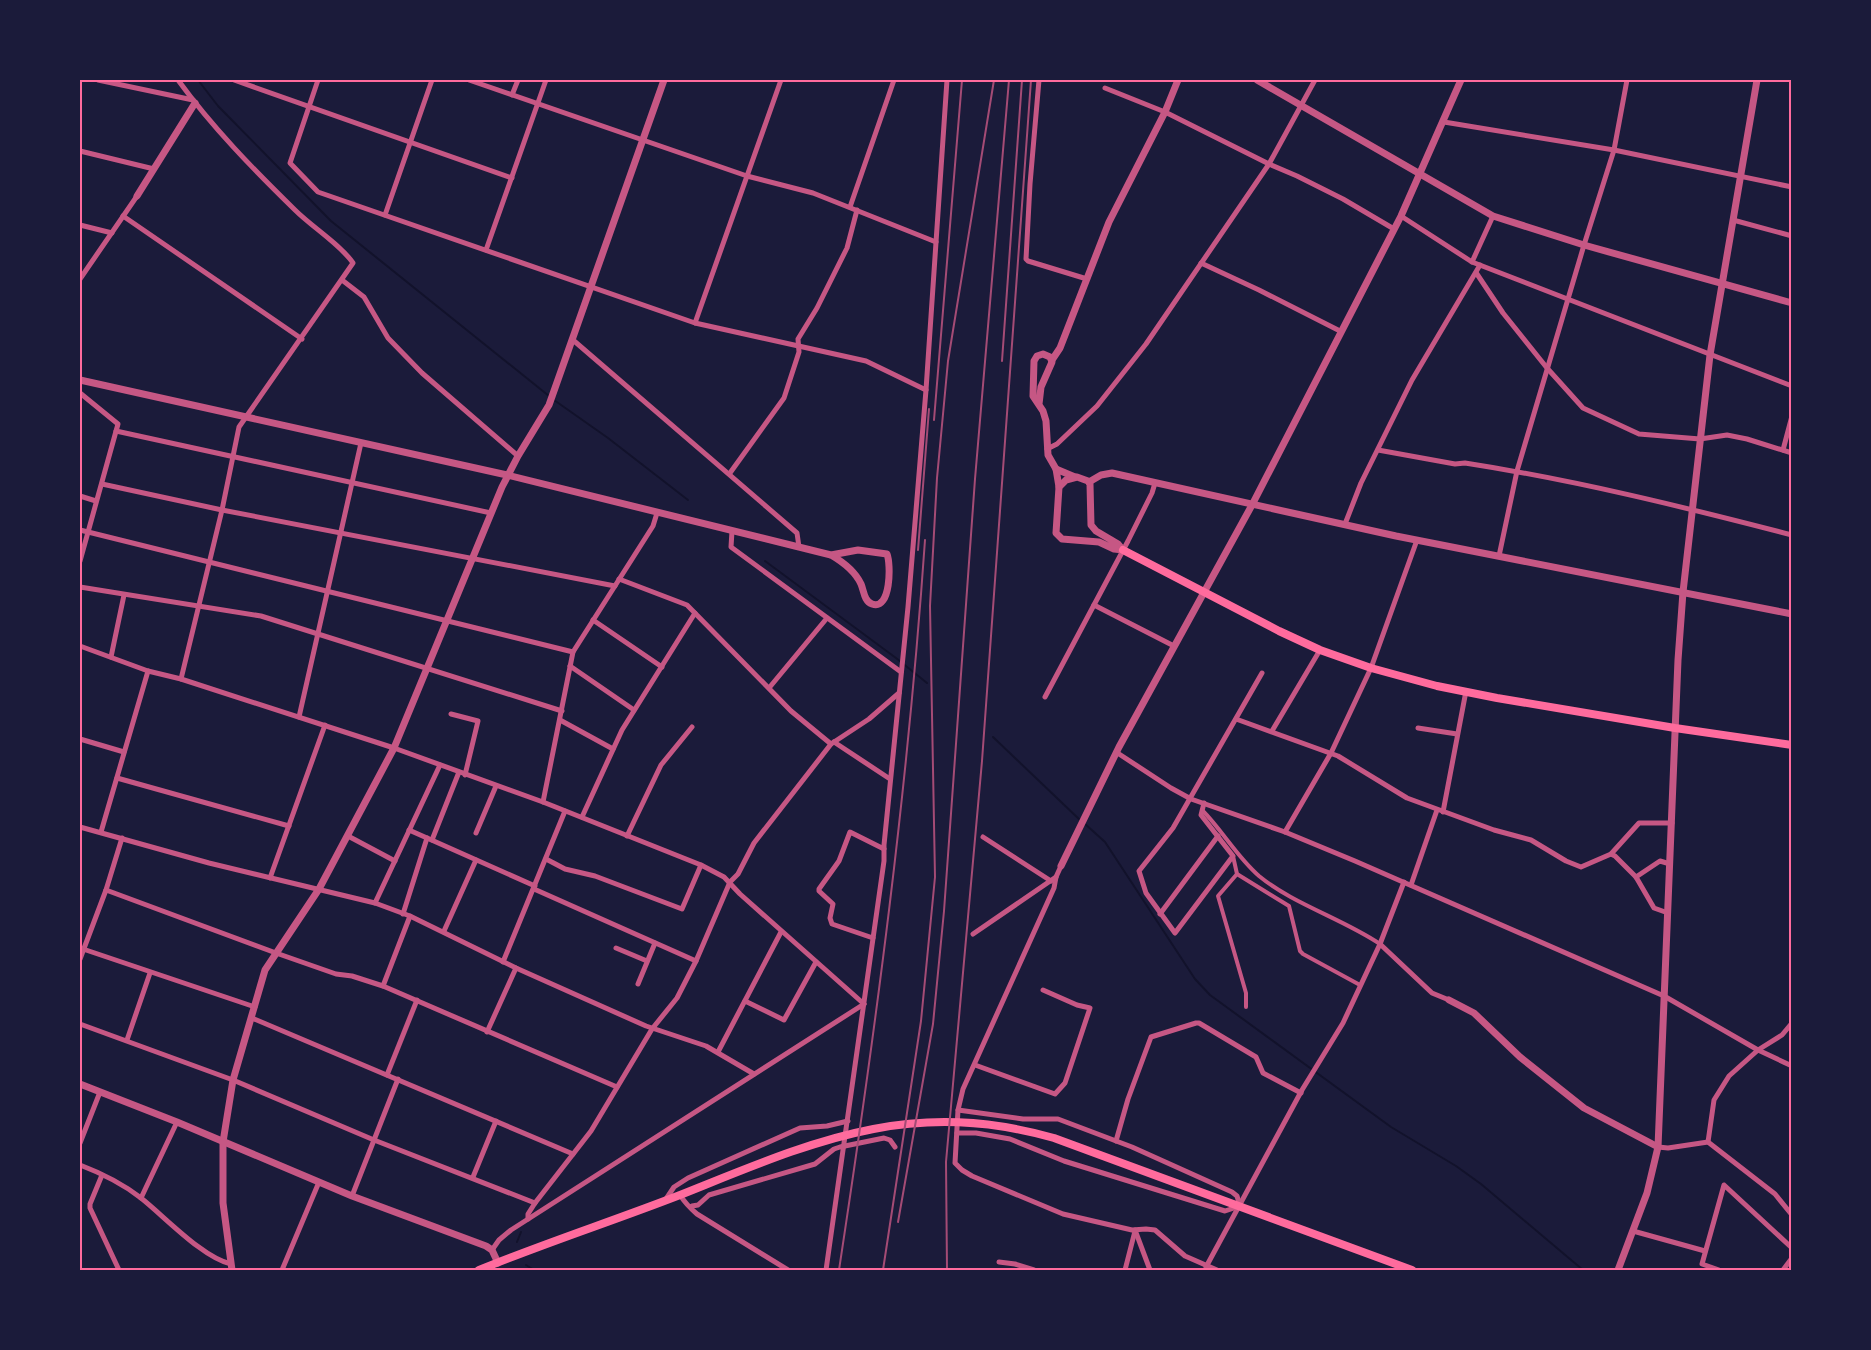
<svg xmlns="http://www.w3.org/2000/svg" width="1871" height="1350" font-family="Quicksand,sans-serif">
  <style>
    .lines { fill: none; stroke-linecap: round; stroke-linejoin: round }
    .stream { stroke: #12122b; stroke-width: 2 }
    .pedestrian { stroke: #c65784; stroke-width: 4 }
    .minor { stroke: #c65784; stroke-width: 5 }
    .tertiary { stroke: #c65784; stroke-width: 7 }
    .secondary { stroke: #ff6b9d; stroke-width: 8 }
    .rail { stroke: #a44b75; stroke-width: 2 }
    .neatline { fill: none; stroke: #ff6b9d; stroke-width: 2 }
  </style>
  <rect width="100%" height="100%" fill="#1b1b3a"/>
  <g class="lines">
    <!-- stream -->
    <g class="stream">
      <path d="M198,80L218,106L331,221L549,396"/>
      <path d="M554,400L608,438L688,500"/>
      <path d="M765,561L896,658L927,683"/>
      <path d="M993,737L1080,820"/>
      <path d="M1084,823L1105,842L1195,979L1210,995L1391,1127L1456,1166L1481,1184L1583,1270"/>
      <path d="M517,1242L521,1232"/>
      <path d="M526,1265L534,1270"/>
    </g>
    <!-- pedestrian -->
    <g class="pedestrian">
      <path d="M1202,810C1222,830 1237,857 1259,876C1293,904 1343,919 1380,944"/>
      <path d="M1233,856L1237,874L1289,906L1300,951L1303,954L1360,985"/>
      <path d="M1237,874L1218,896L1246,993V1007"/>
    </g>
    <!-- minor -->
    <g class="minor">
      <path d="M98,80L193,100"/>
      <path d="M178,80C212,127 254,170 295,210C312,227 341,245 353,263L239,427L222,510L181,679"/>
      <path d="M234,80L512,178"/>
      <path d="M318,80L290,163L318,192L695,323L866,361L926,390"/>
      <path d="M469,80L747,176L813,193L936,242"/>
      <path d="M1039,80L1030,184L1026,259L1028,261L1087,279"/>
      <path d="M1105,88L1165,112L1269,164L1297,176L1343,199L1394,229"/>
      <path d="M512,95L518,80"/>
      <path d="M1444,122L1614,150L1792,187"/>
      <path d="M80,151L154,169"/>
      <path d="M850,207L894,80"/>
      <path d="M385,215L432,80"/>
      <path d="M123,216L302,339"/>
      <path d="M1401,216L1472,262L1792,386"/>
      <path d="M1733,220L1792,236"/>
      <path d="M80,225L112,233"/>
      <path d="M486,250L546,80"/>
      <path d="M1472,262L1493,216"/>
      <path d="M1201,263L1259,290L1340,331"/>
      <path d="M1477,274L1503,313L1547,368L1583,408L1639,434L1700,439L1727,435L1747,439L1792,453"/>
      <path d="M80,279L137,196"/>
      <path d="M342,280L364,297L388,338L422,373L518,456"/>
      <path d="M695,323L781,80"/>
      <path d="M573,340L797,533L799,547"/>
      <path d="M80,393L118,424L80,561"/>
      <path d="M116,431L491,513"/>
      <path d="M1047,449L1057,444L1097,406L1146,344L1269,164L1315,80"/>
      <path d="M1378,450L1455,464L1465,463C1575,480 1684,507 1792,535"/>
      <path d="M1783,450L1792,416"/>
      <path d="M730,473L784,398L799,352L798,339L817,308L847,248L857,210"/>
      <path d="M102,484L222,510L615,586"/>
      <path d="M80,496L96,501"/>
      <path d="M1345,524L1361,483L1412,380L1480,265"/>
      <path d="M80,530L573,652"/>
      <path d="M732,531L731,547L901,672"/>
      <path d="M1499,556L1517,471L1584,245L1614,150L1627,80"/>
      <path d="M619,579L687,605L791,711L831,744"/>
      <path d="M80,587L261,616L562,711"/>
      <path d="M1094,605L1174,646"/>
      <path d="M593,620L662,667"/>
      <path d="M80,646L148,671L181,679L394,748L543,802L701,865L724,877L740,894L864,1004"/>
      <path d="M111,657L124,595"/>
      <path d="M570,666L634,710"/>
      <path d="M769,688L827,618"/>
      <path d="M1045,697L1128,541L1152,493L1155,483"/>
      <path d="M451,714L478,721L465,775"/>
      <path d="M299,717L361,443"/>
      <path d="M1236,719L1338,756L1407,798L1494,830L1531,840L1566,861L1581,867L1611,854L1615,856L1636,877L1654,908L1668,913"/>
      <path d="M560,720L613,749"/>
      <path d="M1418,728L1457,734"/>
      <path d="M1272,731L1320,650"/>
      <path d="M80,739L124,752"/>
      <path d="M834,742L890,779"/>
      <path d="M1116,752L1171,788L1191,799L1285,832L1355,861L1664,996L1758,1050L1792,1066"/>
      <path d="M117,778L289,826"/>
      <path d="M543,802L573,652L653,526L657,513"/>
      <path d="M1204,803L1201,815L1233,856L1175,933L1146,893L1139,871L1173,828L1262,673"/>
      <path d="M1443,812L1466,691"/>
      <path d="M582,817L622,730L695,613"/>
      <path d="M80,827L209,863L375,903L410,916L516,968L646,1026L706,1046L754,1074"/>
      <path d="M409,830L535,886"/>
      <path d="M101,832L148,671"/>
      <path d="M1285,832L1331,753L1371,668L1417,540"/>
      <path d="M476,833L496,786"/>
      <path d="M348,836L395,861"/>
      <path d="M627,836L661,765L692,727"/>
      <path d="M983,837L1051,881"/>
      <path d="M432,840L459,772"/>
      <path d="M1611,854L1639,823H1672"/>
      <path d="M546,859L565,869L595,876L682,909L701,865"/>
      <path d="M1061,866L1056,877L1054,888L963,1089L958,1110L955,1163L962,1170L972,1176L1063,1214L1132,1230L1146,1229L1155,1230L1185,1256L1217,1270"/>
      <path d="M1636,877L1660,861L1670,864"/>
      <path d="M270,878L325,725"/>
      <path d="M1411,885L1437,810"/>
      <path d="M534,889L696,961"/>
      <path d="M106,890L276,953L336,974L352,976L383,986L617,1087"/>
      <path d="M375,903L440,765"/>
      <path d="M403,914L427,838"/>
      <path d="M1160,914L1218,836"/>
      <path d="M444,931L476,860"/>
      <path d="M973,934L1056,877"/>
      <path d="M873,938L832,924L830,918L833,904L819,891V889L839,861L850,832L884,849"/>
      <path d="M1380,944L1432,993L1449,1000"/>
      <path d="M80,948L255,1007"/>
      <path d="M616,948L647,961"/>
      <path d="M80,959L106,890L122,838"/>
      <path d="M503,962L565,811"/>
      <path d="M638,984L655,943"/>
      <path d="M383,986L410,916"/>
      <path d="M745,1001L784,1020L816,962"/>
      <path d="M252,1018L573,1154"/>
      <path d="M80,1024L233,1080L374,1140L535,1203"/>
      <path d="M487,1032L516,968"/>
      <path d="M127,1040L150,973"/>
      <path d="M718,1052L781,932"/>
      <path d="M975,1065L1055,1094L1065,1083L1090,1008L1077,1005L1043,990"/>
      <path d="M387,1075L417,1000"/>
      <path d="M957,1133H976L1010,1139L1064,1161L1225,1211L1240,1206L1237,1196L1232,1192L1132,1147L1058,1119H1023L958,1110"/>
      <path d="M1116,1141L1128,1099L1151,1037L1196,1023H1199L1256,1057L1263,1073L1301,1093"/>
      <path d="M1708,1142L1714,1100L1729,1076L1758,1050L1782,1035L1792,1023"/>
      <path d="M80,1143L100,1092"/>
      <path d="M1658,1147L1668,1148L1708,1142L1775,1194L1792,1215"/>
      <path d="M80,1165C101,1173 123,1184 141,1198C165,1217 203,1258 231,1264"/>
      <path d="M102,1175L90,1204V1208L119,1270"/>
      <path d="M473,1177L496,1121"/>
      <path d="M680,1195C685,1203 690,1208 697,1214L788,1270"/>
      <path d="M352,1196L398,1079"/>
      <path d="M141,1198L177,1122"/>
      <path d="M666,1199L674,1187L688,1178L800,1128L827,1126L848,1121"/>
      <path d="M692,1206L698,1205L709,1195L815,1164L834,1149L840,1147L884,1138L890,1140L895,1147"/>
      <path d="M528,1219V1214L535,1203L591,1131L652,1029L677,998L696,961L730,882L738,874L754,843L831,744L869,719L899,693"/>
      <path d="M1135,1230L1150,1270"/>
      <path d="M1633,1231L1705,1251"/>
      <path d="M492,1250L499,1240L511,1230L864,1004"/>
      <path d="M999,1262L1015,1264L1034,1270"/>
      <path d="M1206,1267L1302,1090L1343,1023L1380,944L1404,882"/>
      <path d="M282,1270L319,1182"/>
      <path d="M826,1270L884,861V845L908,607L926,390L947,80"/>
      <path d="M1125,1270L1135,1231"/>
      <path d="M1719,1270L1702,1264L1724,1185L1792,1248"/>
      <path d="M1783,1270L1792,1258"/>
    </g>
    <!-- tertiary -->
    <g class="tertiary">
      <path d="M1257,80L1493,216L1584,245L1792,303"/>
      <path d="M137,196L195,103"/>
      <path d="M1052,360L1060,348L1109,222L1165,112L1178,80"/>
      <path d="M80,380L507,475L831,555C843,562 855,571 861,584C864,591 864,601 872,604C891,611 891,564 887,554L858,550L831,555"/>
      <path d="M1039,404L1041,387L1052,362L1050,357L1043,354L1037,356L1034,361L1033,396L1043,411L1046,421L1048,455L1056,469"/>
      <path d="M1077,477L1088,481L1090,484L1091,525L1096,531L1118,544L1123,550L1114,549L1099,542L1062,539L1056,533L1059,487L1066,480Z"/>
      <path d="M1089,482L1101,475L1112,473L1396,536L1792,614"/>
      <path d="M1059,487L1056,469L1075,477"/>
      <path d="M1061,866L1119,747L1252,505L1401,216L1461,80"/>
      <path d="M1449,1000L1474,1013L1520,1057L1584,1108L1658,1147"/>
      <path d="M80,1084L177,1122L352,1196L486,1246L492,1250L498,1263"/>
      <path d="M232,1270L223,1203V1142L233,1080L265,970L319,889L394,748L502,487L518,456L549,405L664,80"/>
      <path d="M1618,1270L1647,1193L1658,1147L1678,660L1683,592L1710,355L1757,80"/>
    </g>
    <!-- secondary -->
    <g class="secondary">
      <path d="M1123,550L1279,631L1320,650L1371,668L1437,686L1497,698L1675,728L1792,745"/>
      <path d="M479,1270C545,1243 613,1221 680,1195C813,1142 908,1097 1054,1138L1412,1270"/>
    </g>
    <!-- rail -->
    <g class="rail">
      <path d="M1002,361L1022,80"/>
      <path d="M934,420L962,80"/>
      <path d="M918,550L929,409"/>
      <path d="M898,1222L933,1024L944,911L975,479L1009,80"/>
      <path d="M839,1270C876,1027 908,786 925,540"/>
      <path d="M883,1270L921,1021L935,877L930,606L937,478L948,361L994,80"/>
      <path d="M947,1270L946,1162L982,761L1031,80"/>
    </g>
  </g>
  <!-- border -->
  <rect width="1871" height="1350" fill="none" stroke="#1b1b3a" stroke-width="162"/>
  <rect x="81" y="81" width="1709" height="1188" class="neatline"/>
</svg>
